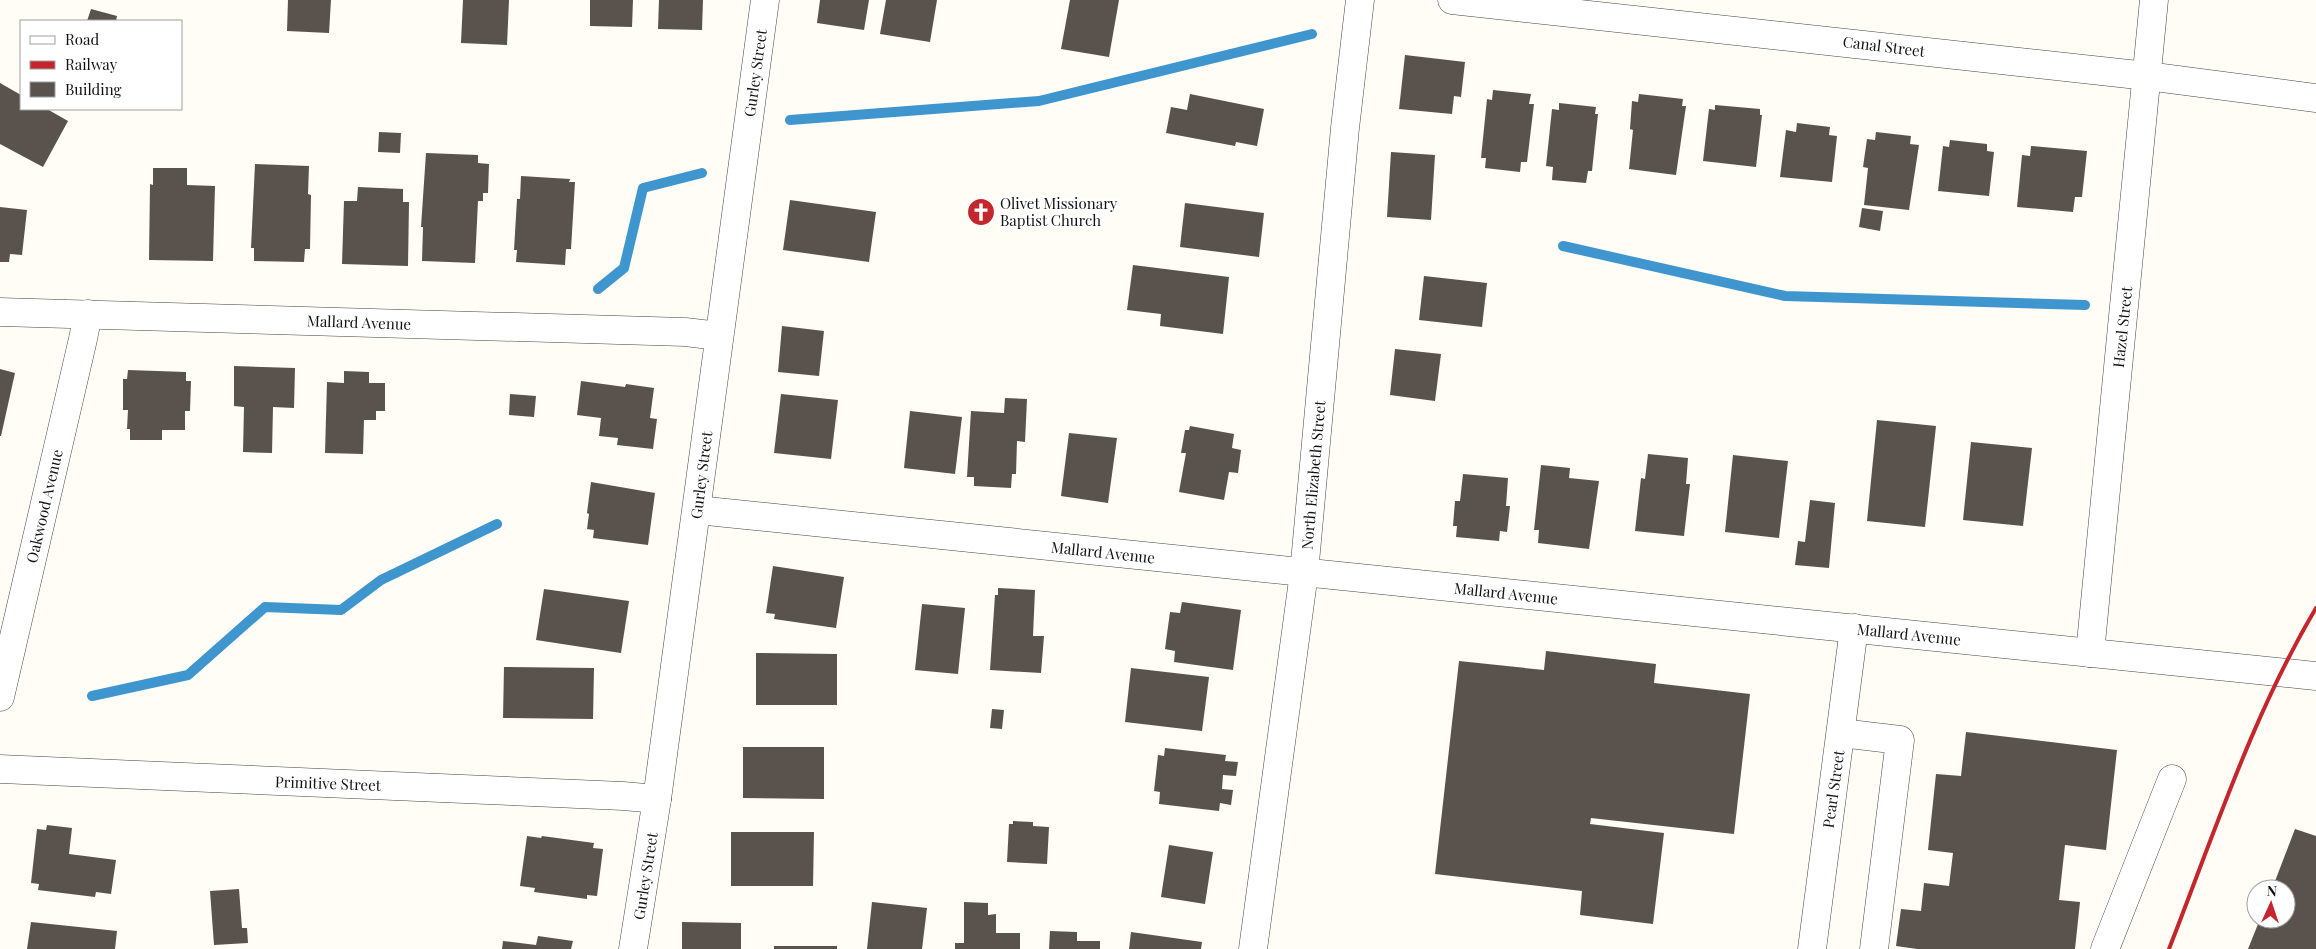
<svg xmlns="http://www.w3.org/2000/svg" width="2316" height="949" font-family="'Playfair Display',serif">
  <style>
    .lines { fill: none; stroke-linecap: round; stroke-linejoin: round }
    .stream { stroke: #3f96cf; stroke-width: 10 }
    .building { fill: #5a524d }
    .minor-casing { stroke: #444; stroke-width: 29 }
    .minor { stroke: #fff; stroke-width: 28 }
    .rail { stroke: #c4262e; stroke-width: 4 }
    .labels { text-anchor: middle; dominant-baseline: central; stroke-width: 5; stroke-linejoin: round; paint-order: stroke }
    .street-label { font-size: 15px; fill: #111; stroke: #fff }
    .poi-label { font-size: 15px; fill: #111; stroke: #fff; text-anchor: start }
  </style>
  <rect width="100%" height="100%" fill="#fffdf5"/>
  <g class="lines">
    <!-- stream -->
    <g class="stream">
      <path d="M790,120L1039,101L1312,34"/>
      <path d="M1563,246L1785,296L2085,305"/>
      <path d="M598,289L624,268L643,188L702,173"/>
      <path d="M92,696L188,675L265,607L341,610L381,580L497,524"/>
    </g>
  </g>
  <!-- building -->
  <g class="building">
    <path d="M288,0H331L329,33L287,31Z"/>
    <path d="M463,0H509L507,45L461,43Z"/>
    <path d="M590,0H633L632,27L590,26Z"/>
    <path d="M659,0H703L702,30L658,29Z"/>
    <path d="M820,0H869L864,30L817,23Z"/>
    <path d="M886,0H937L930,42L880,34Z"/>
    <path d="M1070,0H1119L1109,57L1061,49Z"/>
    <path d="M91,9L117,16L116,21H87Z"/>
    <path d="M1405,55L1465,62L1461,97L1454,96L1452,114L1399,109Z"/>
    <path d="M0,83L21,95V109H47L68,121L43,167L0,144Z"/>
    <path d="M1493,90L1531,94L1529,104H1534L1527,162H1521L1520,172L1485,168L1486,158H1481L1487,99L1492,100Z"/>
    <path d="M1190,94L1264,109L1257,146L1236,142L1235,146L1166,133L1171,107L1187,110Z"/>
    <path d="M1639,94L1683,99L1682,106H1686L1676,175L1629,169L1633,130L1630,129L1632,101L1638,102Z"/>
    <path d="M1559,103L1596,107L1595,114H1598L1592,171H1588L1586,183L1552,180L1553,167L1546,166L1552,109L1559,110Z"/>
    <path d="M1715,105L1760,109V115H1762L1756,167L1703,161L1709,109L1715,110Z"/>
    <path d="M1797,123L1830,127L1829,135L1837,136L1832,182L1780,177L1786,130L1796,132Z"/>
    <path d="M379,132L401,133L400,153L378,152Z"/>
    <path d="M1876,132L1911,136L1910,144L1919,145L1909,210L1864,205L1868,168L1863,167L1867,139L1875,140Z"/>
    <path d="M1950,140L1987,144V151L1994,152L1989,196L1938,191L1943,146L1949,147Z"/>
    <path d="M2031,146L2087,151L2082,197H2075L2073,212L2017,207L2022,155L2030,156Z"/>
    <path d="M1391,152L1435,155L1431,220L1387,217Z"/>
    <path d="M426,153L478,155V163L489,164L488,193H483V201H478L475,263L422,261L423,227H421Z"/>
    <path d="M255,164L309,166L308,194L311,195L310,249H305L304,262L254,261V248H251Z"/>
    <path d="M153,168H187V185L215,186L213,261L149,260L150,184L153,185Z"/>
    <path d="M521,176L570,179L569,182H575L571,249H566L565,265L516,262L517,250H514L517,199H520Z"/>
    <path d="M358,187L403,189V202H409L408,266L342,264L344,201H357Z"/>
    <path d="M790,200L876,212L869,262L783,250Z"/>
    <path d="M1185,203L1264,213L1259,257L1180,247Z"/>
    <path d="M0,207L27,210L22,255L10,254L9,262H0Z"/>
    <path d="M1862,208L1883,211L1880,231L1859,227Z"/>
    <path d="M1133,265L1229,277L1223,334L1160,326L1161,314L1127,310Z"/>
    <path d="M1424,276L1487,283L1482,327L1419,320Z"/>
    <path d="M782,326L824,331L819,376L778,372Z"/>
    <path d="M1395,349L1441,354L1435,401L1390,395Z"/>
    <path d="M234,366L295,368L294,408L273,407L272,453L243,452L244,407L234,406Z"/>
    <path d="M0,369L15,373L1,436H0Z"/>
    <path d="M128,370L186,372V381H191L190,411H185V430H162V440H130V429H127L128,410H123V379H127Z"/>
    <path d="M344,371L369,372V383H385V411H376V420H364L363,454L325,453L327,382L344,383Z"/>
    <path d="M581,381L625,387L626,384L654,388L650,418L657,419L653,449L617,445L618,438L599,436L601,418L577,415Z"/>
    <path d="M510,394L536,396L534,417L509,415Z"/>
    <path d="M781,394L838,400L831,459L774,453Z"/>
    <path d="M1005,398L1027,399L1025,442L1017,441L1016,474H1012L1011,488L974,486V477H967L971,411L1004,413Z"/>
    <path d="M910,411L962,417L955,474L904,468Z"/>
    <path d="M1877,420L1936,426L1925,527L1867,521Z"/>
    <path d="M1190,426L1234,434L1232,448L1241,450L1238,473L1229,472L1224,500L1179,492L1186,453H1181L1185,430H1189Z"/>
    <path d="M1069,433L1117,438L1108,503L1061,496Z"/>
    <path d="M1971,442L2032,448L2023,526L1963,520Z"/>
    <path d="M1648,454L1688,458L1686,484H1690L1684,536L1635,531L1641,478L1645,479Z"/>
    <path d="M1733,455L1788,461L1779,538L1725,532Z"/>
    <path d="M1541,465L1570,468L1569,478L1599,481L1589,549L1538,543L1539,530H1534Z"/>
    <path d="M1463,474L1508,478L1506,506H1510L1507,532L1500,531L1499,541L1456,537L1457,526H1453L1455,501H1460Z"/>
    <path d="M591,482L655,493L648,545L593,538L594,530L587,529L589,514L587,513Z"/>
    <path d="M1810,500L1835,503L1829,568L1795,565L1798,541L1805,542Z"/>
    <path d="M773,566L844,577L836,628L774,619L775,614L766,613Z"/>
    <path d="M998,588L1035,590L1033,636H1044L1041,673L990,670L995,595H998Z"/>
    <path d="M544,589L629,601L621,653L536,640Z"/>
    <path d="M1182,602L1241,610L1233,670L1174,662L1175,651L1165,649L1170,612L1180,613Z"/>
    <path d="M922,604L965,608L958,674L915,670Z"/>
    <path d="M1546,651L1656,664L1654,683L1750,694L1734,834L1591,818L1590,824L1664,833L1653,924L1580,915L1582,891L1435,874L1459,661L1544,670Z"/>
    <path d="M756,653L837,654V705H756Z"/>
    <path d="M504,667L594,668L593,719L503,718Z"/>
    <path d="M1131,668L1209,677L1202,731L1125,722Z"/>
    <path d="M992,709L1004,710L1002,729L990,728Z"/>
    <path d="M1966,732L2117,750L2106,850L2065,845L2059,900L2080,902L2075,949H1917L1896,946L1901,909L1921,911L1924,883L1949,886L1953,853L1928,850L1936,774L1961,776Z"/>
    <path d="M743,747H824V799L743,798Z"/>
    <path d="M1165,748L1226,755L1225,761L1238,762L1236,776L1223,775L1222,789L1233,790L1231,805L1220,803L1219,811L1159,804L1160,792L1154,791L1158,755L1164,756Z"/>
    <path d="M1013,821L1033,822V826L1049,827L1047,864L1007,862L1009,824H1013Z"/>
    <path d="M47,825L72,828L69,854L116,860L111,894L96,892L95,897L38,890L39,884L31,883L37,829L46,830Z"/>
    <path d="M2295,829L2316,836V949H2248L2260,919H2286V889H2272Z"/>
    <path d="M731,832H814L813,886H731Z"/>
    <path d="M527,836L541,838L542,836L594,843L593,848L603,849L597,896L587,895V899L534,892L535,888L520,886Z"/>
    <path d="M1169,845L1213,852L1205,904L1161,897Z"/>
    <path d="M239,889L242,928H247L248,943L214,945L210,891Z"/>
    <path d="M872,902L927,908L922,949H867Z"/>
    <path d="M964,902L988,903V915L996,914V933H1020V949H955V943H964Z"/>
    <path d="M31,922L117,931L115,949H27Z"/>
    <path d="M682,922L741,923V949H682Z"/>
    <path d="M1050,931L1077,932V941H1100V949H1049Z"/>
    <path d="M1131,932L1202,942L1201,949H1129Z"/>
    <path d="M538,936L573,941L571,949H502L503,941L536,945Z"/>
    <rect x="774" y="946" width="63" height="3"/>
  </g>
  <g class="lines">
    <!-- minor casing -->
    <g class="minor-casing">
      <g id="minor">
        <path d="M1452,0L2147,76L2316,98"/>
        <path d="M0,312L685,332L719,336"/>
        <path d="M697,510L2316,676"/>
        <path d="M2090,653L2154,0"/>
        <path d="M0,697L83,339L88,314"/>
        <path d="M1841,733L1900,740L1874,949"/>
        <path d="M0,769L623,796L657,799"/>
        <path d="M633,949L657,799L765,0"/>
        <path d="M1253,949L1304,573L1345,128L1360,0"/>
        <path d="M1812,949L1854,628"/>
        <path d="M2105,949L2172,779"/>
      </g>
    </g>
    <!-- minor -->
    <use href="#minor" class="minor"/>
    <!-- rail -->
    <path class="rail" d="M2169,949C2214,834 2253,714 2316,608"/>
  </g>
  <!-- icons -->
  <defs>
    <g id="church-disc" transform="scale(1.4375)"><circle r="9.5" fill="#c4262e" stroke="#fff"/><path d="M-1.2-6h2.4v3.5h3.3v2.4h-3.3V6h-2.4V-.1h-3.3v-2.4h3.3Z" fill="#fff"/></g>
  </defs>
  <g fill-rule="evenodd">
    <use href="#church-disc" x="981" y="212"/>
  </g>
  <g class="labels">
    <!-- street labels -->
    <g class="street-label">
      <text transform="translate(1884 46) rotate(7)">Canal Street</text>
      <text transform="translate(755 73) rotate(-82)">Gurley Street</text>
      <text transform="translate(359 322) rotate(2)">Mallard Avenue</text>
      <text transform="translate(2122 327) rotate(-84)">Hazel Street</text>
      <text transform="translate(701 475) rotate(-83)">Gurley Street</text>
      <text transform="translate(1313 475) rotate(-85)">North Elizabeth Street</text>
      <text transform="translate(44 506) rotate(-77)">Oakwood Avenue</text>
      <text transform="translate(1103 552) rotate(6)">Mallard Avenue</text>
      <text transform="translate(1506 593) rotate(6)">Mallard Avenue</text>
      <text transform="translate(1909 634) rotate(6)">Mallard Avenue</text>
      <text transform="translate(328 783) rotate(2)">Primitive Street</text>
      <text transform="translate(1833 789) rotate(-82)">Pearl Street</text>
      <text transform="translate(645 876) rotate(-81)">Gurley Street</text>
    </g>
    <!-- poi labels -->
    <g class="poi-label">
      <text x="1000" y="203">Olivet Missionary<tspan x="1000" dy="17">Baptist Church</tspan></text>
    </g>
  </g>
  <!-- legend -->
  <rect x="20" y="20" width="162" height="90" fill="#ffffff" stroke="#a0a0a0"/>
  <rect x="30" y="36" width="25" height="8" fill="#ffffff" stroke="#a0a0a0"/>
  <text x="65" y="45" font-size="15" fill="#111111">Road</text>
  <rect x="30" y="61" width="25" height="8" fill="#c4262e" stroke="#a0a0a0"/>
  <text x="65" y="70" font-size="15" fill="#111111">Railway</text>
  <rect x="30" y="82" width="25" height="15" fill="#5a524d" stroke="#a0a0a0"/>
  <text x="65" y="95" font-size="15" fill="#111111">Building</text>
  <!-- north arrow -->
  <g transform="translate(2271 904) rotate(3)"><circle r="24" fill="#ffffff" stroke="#a0a0a0"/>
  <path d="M0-4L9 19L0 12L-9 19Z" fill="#c4262e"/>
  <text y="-8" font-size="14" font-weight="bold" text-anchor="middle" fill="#111111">N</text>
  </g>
</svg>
